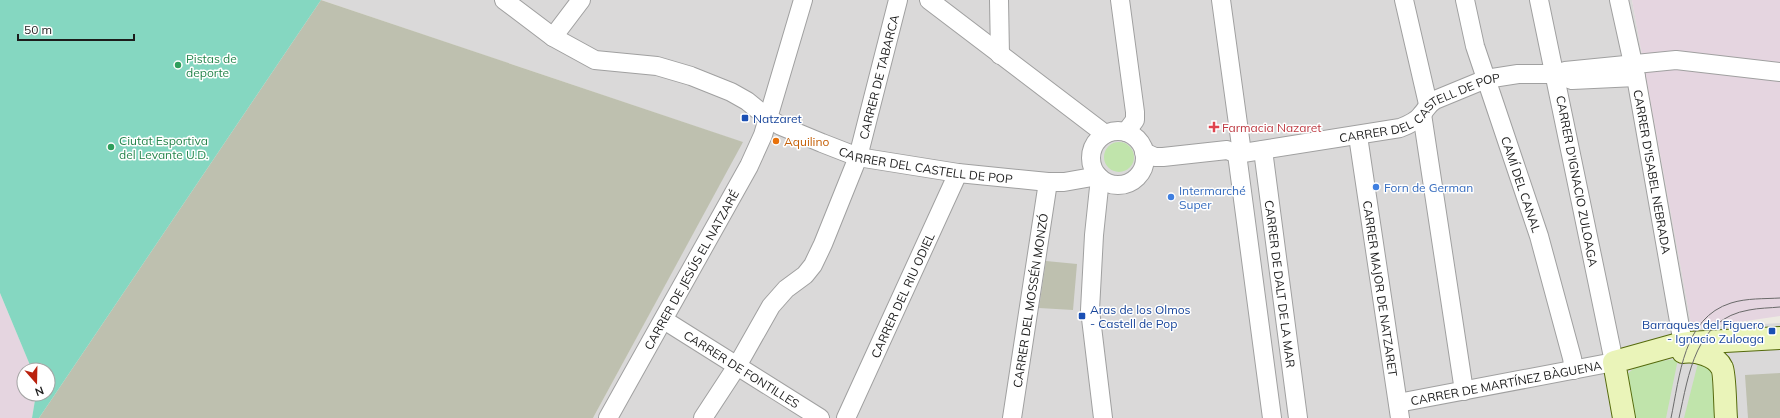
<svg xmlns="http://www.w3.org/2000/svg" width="1780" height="418" font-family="Mulish,sans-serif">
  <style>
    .residential { fill: #dad9d9 }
    .industrial { fill: #e5d5e0 }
    .construction { fill: #bec0af }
    .grass { fill: #c0e4ab }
    .pitch { fill: #85d7c1 }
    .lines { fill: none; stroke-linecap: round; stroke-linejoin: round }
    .street-casing { stroke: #a0a0a0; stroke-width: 20 }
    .secondary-casing { stroke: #556a0c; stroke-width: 24 }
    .street { stroke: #fff; stroke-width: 18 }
    .secondary { stroke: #eaf4b9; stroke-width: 22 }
    .tram { stroke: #6a6a6a; stroke-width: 1 }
    .leisure-dot { fill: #2e9e5b; stroke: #fff; stroke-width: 1.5 }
    .transit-dot { fill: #1a4fb4; stroke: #fff; stroke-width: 1.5 }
    .health-dot { fill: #e0444e; stroke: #fff; stroke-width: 1.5 }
    .food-dot { fill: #e8710a; stroke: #fff; stroke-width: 1.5 }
    .shop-dot { fill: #3f7fe0; stroke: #fff; stroke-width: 1.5 }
    .labels { text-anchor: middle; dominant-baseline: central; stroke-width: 3; stroke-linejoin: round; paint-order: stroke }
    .leisure-label { font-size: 12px; fill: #27864d; stroke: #fff; text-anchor: start }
    .street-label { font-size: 12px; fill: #1c1c1c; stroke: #fff }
    .transit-label { font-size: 12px; fill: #164399; stroke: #fff; text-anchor: start }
    .health-label { font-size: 12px; fill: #be3a42; stroke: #fff; text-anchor: start }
    .food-label { font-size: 12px; fill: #c56008; stroke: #fff; text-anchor: start }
    .shop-label { font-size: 12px; fill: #366cbe; stroke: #fff; text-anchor: start }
  </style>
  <rect width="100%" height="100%" fill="#edeae2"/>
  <!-- residential -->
  <path class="residential" d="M321,0H1632L1692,328L1780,323V418H593L742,142Z"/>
  <!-- industrial -->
  <g class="industrial">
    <path d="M1632,0H1780V316L1692,329Z"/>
    <path d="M0,293L32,370H24V394H36L32,418H0Z"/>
  </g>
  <!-- construction -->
  <g class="construction">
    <path d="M321,0L743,142L593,418H39Z"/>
    <path d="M1046,261L1077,264L1073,310L1039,308Z"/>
    <path d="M1780,373V418H1748L1745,375Z"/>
  </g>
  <!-- grass -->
  <g class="grass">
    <circle cx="1119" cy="157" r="15"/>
    <path d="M1678,359L1666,418H1629L1626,376C1637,361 1662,361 1678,359Z"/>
    <path d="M1699,359L1711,370L1716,418H1684Z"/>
  </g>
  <!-- pitch -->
  <path class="pitch" d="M0,0H321L39,418H32L36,394H48V370H32L0,293Z"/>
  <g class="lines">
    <!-- street casing -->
    <g class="street-casing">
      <g id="street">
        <path id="s1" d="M504,0L553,37L595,60L657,66L691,76L731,92L747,101L768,118L781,126L822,143L858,157L958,173L1048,182H1064L1098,176"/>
        <path d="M929,0L1105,134"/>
        <path d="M999,0L1000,55"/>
        <path d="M1120,0L1135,112V120L1126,132"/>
        <path d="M1221,0L1242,153"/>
        <path d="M1404,0L1428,104"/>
        <path id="s2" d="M1465,0L1475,46L1539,236L1572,358L1574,370"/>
        <path id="s3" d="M1619,0L1636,77L1683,344"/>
        <path d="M553,37L581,0"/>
        <path d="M1565,71L1676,60L1780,72"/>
        <path d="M1422,114L1464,391"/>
        <circle cx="1118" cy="158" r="27"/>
        <path id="s4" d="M1358,136L1400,418"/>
        <path id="s5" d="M1263,150L1298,418"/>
        <path id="s6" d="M1144,152L1155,157H1163L1227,150L1237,154L1400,128C1408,125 1417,121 1422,114C1427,108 1428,104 1435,100L1486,79L1518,74H1555L1572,80L1636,77"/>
        <path d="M1237,154L1272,418"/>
        <path d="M1100,178L1094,235L1090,310L1103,418"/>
        <path id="s7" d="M664,320L820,418"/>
        <path id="s8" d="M1398,403L1614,362L1539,0"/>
        <path id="s9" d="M608,418L749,166L763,135L803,0"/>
        <path id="s10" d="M703,418L737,366L771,306L786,289L805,275L813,265L823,244L858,157L898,0"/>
        <path id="s11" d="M846,418L958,173"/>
        <path id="s12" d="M1012,418L1048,182"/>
      </g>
    </g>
    <!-- secondary casing -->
    <g class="secondary-casing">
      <g id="secondary">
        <path d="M1683,352C1695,350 1716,355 1722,368C1725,374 1725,408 1726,418"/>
        <path d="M1624,418L1614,362L1675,345L1688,343L1780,338"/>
      </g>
    </g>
    <!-- street -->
    <use href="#street" class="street"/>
    <!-- secondary -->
    <use href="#secondary" class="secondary"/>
    <!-- tram -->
    <g class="tram">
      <path d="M1671,418C1680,376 1683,318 1731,303C1747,298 1764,299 1780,298"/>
      <path d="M1679,418C1689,374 1695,319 1749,310C1759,308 1770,308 1780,307"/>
    </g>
  </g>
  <!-- markers -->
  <g class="leisure-dot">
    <circle cx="178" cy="65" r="4"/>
    <circle cx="111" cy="147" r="4"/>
  </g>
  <g class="transit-dot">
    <rect x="741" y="114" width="8" height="8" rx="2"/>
    <rect x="1078" y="312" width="8" height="8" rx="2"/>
    <rect x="1768" y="327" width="8" height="8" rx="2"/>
  </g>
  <path class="health-dot" d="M1212 121h4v4h4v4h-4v4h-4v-4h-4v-4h4z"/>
  <circle class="food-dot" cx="776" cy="141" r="4"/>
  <g class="shop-dot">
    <circle cx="1376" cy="187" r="4"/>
    <circle cx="1171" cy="197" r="4"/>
  </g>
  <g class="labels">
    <!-- leisure labels -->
    <g class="leisure-label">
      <text x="186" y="58">Pistas de<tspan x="186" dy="14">deporte</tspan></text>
      <text x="119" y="140">Ciutat Esportiva<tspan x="119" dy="14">del Levante U.D.</tspan></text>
    </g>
    <!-- street labels -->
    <g class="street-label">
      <text stroke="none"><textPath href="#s10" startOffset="390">CARRER DE TABARCA</textPath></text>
      <text stroke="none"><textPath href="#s6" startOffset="287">CARRER DEL CASTELL DE POP</textPath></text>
      <text stroke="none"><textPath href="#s1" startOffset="462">CARRER DEL CASTELL DE POP</textPath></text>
      <text stroke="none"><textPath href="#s3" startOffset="175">CARRER D'ISABEL NEBRADA</textPath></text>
      <text transform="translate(1577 181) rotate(79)">CARRER D'IGNACIO ZULOAGA</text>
      <text stroke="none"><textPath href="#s2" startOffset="193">CAMÍ DEL CANAL</textPath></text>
      <text stroke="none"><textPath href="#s9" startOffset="170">CARRER DE JESÚS EL NATZARÉ</textPath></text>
      <text stroke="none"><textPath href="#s5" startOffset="135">CARRER DE DALT DE LA MAR</textPath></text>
      <text stroke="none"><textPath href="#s4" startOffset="154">CARRER MAJOR DE NATZARET</textPath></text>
      <text stroke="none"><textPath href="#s11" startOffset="135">CARRER DEL RIU ODIEL</textPath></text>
      <text stroke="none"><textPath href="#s12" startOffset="119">CARRER DEL MOSSÉN MONZÓ</textPath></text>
      <text stroke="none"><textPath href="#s7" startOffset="92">CARRER DE FONTILLES</textPath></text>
      <text stroke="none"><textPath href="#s8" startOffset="110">CARRER DE MARTÍNEZ BÀGUENA</textPath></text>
    </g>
    <!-- transit labels -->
    <g class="transit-label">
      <text x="753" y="118">Natzaret</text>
      <text x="1090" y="309">Aras de los Olmos<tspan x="1090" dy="14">- Castell de Pop</tspan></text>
      <text x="1764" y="324" text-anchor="end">Barraques del Figuero<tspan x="1764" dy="14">- Ignacio Zuloaga</tspan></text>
    </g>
    <!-- health labels -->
    <g class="health-label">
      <text x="1222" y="127">Farmacia Nazaret</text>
    </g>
    <!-- food labels -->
    <g class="food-label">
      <text x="784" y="141">Aquilino</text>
    </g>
    <!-- shop labels -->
    <g class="shop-label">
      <text x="1384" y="187">Forn de German</text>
      <text x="1179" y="190">Intermarché<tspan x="1179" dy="14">Super</tspan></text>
    </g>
  </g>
  <!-- north arrow -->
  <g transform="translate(36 382) rotate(160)"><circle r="19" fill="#ffffff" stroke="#a4a4a4"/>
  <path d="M0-3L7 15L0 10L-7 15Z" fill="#ba220e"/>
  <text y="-6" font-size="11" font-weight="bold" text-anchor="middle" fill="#1c1c1c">N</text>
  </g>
  <!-- scale -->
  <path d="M18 34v6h116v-6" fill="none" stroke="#1c1c1c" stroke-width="2"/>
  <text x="24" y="34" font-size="12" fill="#1c1c1c" stroke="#ffffff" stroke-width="3" paint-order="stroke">50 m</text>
</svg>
